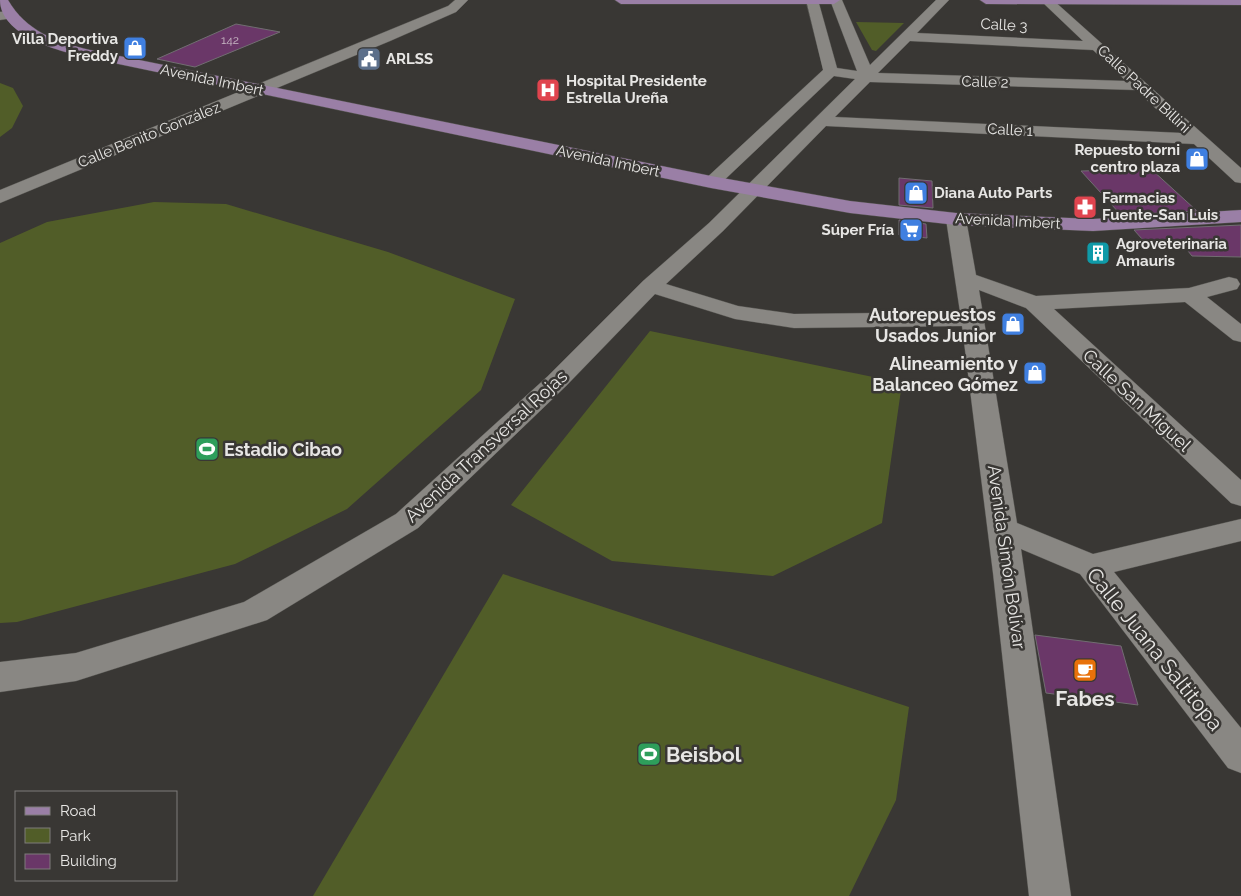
<svg xmlns="http://www.w3.org/2000/svg" width="1241" height="896" font-family="Raleway,sans-serif">
  <style>
    .green { fill: #515d28 }
    .building { fill: #6a3768; stroke: #716e71 }
    .lines { fill: none; stroke-linecap: round; stroke-linejoin: round }
    .minor-casing { stroke: #54534f; stroke-width: 1 }
    .major-casing { stroke: #54534f; stroke-width: 1 }
    .minor { fill: #898783; fill-rule: evenodd }
    .major { fill: #9a7fa6; fill-rule: evenodd }
    .labels { text-anchor: middle; dominant-baseline: central; stroke-width: 5; stroke-linejoin: round; paint-order: stroke }
    .far-number-label { font-size: 12px; fill: #c8bac5 }
    .far-street-label { font-size: 15px; fill: #e7e6e4; stroke: #393734 }
    .far-poi-label { font-size: 15px; font-weight: bold; fill: #e7e6e4; stroke: #393734; text-anchor: start }
    .poi-label { font-size: 18px; font-weight: bold; fill: #e7e6e4; stroke: #393734; text-anchor: end }
    .street-label { font-size: 18px; fill: #e7e6e4; stroke: #393734 }
    .near-street-label { font-size: 21px; fill: #e7e6e4; stroke: #393734 }
    .near-poi-label { font-size: 21px; font-weight: bold; fill: #e7e6e4; stroke: #393734 }
  </style>
  <rect width="100%" height="100%" fill="#393734"/>
  <!-- green -->
  <g class="green">
    <path d="M856,22L904,23L876,51L872,50Z"/>
    <path d="M0,83L13,88L23,106L12,128L0,137Z"/>
    <path d="M154,202L226,204L388,252L515,299L481,390L347,509L235,564L17,622L0,623V243L47,222Z"/>
    <path d="M650,331L902,383L882,523L773,576L612,561L511,505Z"/>
    <path d="M503,574L909,707L896,800L849,896H313Z"/>
  </g>
  <!-- building -->
  <g class="building">
    <path d="M236,24L280,32L195,67L157,59Z"/>
    <path d="M1151,169L1197,211L1121,215L1081,171Z"/>
    <path d="M899,178L932,181L933,208L899,205Z"/>
    <path d="M899,220L926,224L927,238L899,235Z"/>
    <path d="M1241,225V257L1192,256L1184,246L1151,249L1134,230Z"/>
    <path d="M1035,635L1121,646L1138,705L1046,693Z"/>
  </g>
  <g class="lines">
    <!-- minor casing -->
    <g class="minor-casing">
      <g id="minor">
        <path d="M455,0H468L456,12L390,41L0,203V190L448,6Z"/>
        <path d="M806,0H818L837,68L857,71L830,0H842L870,65L936,0H949L917,33L1083,41L1040,0H1053L1241,168V183L1235,182L1194,144L826,126L723,231L666,284L738,306L794,314L960,312L946,219L949,215H963L966,219L976,275L1036,296L1189,288L1229,277L1237,279L1240,284L1237,289L1207,297L1241,324V342L1233,340L1185,302L1054,309L1241,480V506L1231,503L1026,308L979,290L1017,523L1093,554L1241,519V541L1114,572L1241,728V773L1228,768L1080,574L1021,549L1071,896H1029L993,573L962,326L794,328L735,319L655,294L566,386L418,528L267,620L76,681L0,692V662L76,653L244,602L396,514L548,376L643,281L709,223L855,79L834,76L718,186H704L702,182L823,70ZM910,41L1093,50L1126,81L878,73ZM870,82L1136,90L1182,133L835,117Z"/>
        <path d="M8,11L14,15L13,18L0,20V12Z"/>
      </g>
    </g>
    <!-- major casing -->
    <g class="major-casing">
      <g id="major">
        <path d="M0,0H8C26,31 56,42 90,50L711,176L850,201L956,213L1093,219L1241,210V222L1093,231L956,225L850,213L711,188L85,57C58,51 0,35 0,0Z"/>
        <path d="M615,0H840L834,4H621Z"/>
        <path d="M980,0H1241V5L986,4Z"/>
      </g>
    </g>
    <!-- minor -->
    <use href="#minor" class="minor"/>
    <!-- major -->
    <use href="#major" class="major"/>
  </g>
  <!-- icons -->
  <defs>
    <g id="shop-square" transform="scale(1.25)"><rect x="-9" y="-9" width="18" height="18" rx="4" fill="#3f7fe0" stroke="#393734"/><path d="M-5-2.5h2.3a2.7 3.5 0 0 1 5.4 0H5L5.5 6h-11ZM-1.5-2.5h3a1.5 2.3 0 0 0-3 0Z" fill="#fff"/></g>
    <g id="civic-square" transform="scale(1.25)"><rect x="-9" y="-9" width="18" height="18" rx="4" fill="#5c6f8a" stroke="#393734"/><path d="M-.6-6.5H3V-4.5H.6V-3L4-1V1h2V6H-6V1h2V-1L-.6-3ZM-1.2 2.5V6h2.4V2.5Z" fill="#fff"/></g>
    <g id="hospital-square" transform="scale(1.25)"><rect x="-9" y="-9" width="18" height="18" rx="4" fill="#e0444e" stroke="#393734"/><path d="M-5-5h3v3.5h4V-5h3V5h-3V1.5h-4V5h-3Z" fill="#fff"/></g>
    <g id="pharmacy-square" transform="scale(1.25)"><rect x="-9" y="-9" width="18" height="18" rx="4" fill="#e0444e" stroke="#393734"/><path d="M-2-6h4v4h4v4h-4v4h-4v-4h-4v-4h4Z" fill="#fff"/></g>
    <g id="supermarket-square" transform="scale(1.25)"><rect x="-9" y="-9" width="18" height="18" rx="4" fill="#3f7fe0" stroke="#393734"/><path d="M-6-5.5h2.5l.6 2H6L4.5 2H-2.5L-4.4-4H-6ZM-1.5 3.2a1.3 1.3 0 1 0 .1 0ZM3 3.2a1.3 1.3 0 1 0 .1 0Z" fill="#fff"/></g>
    <g id="building-square" transform="scale(1.25)"><rect x="-9" y="-9" width="18" height="18" rx="4" fill="#0f9aa8" stroke="#393734"/><path d="M-4-6H4V6H1V3H-1V6H-4ZM-2.5-4.3h1.7v1.8h-1.7ZM.8-4.3h1.7v1.8H.8ZM-2.5-1h1.7V.8h-1.7ZM.8-1h1.7V.8H.8Z" fill="#fff"/></g>
    <g id="stadium-square" transform="scale(1.25)"><rect x="-9" y="-9" width="18" height="18" rx="4" fill="#2e9e5b" stroke="#393734"/><path d="M0-5a6.5 5 0 1 0 0 10a6.5 5 0 1 0 0-10ZM-3.5-1.8h7v3.6h-7Z" fill="#fff"/></g>
    <g id="cafe-square" transform="scale(1.25)"><rect x="-9" y="-9" width="18" height="18" rx="4" fill="#e8710a" stroke="#393734"/><path d="M-5.5-4.5H6V0H3Q3 3.5 0 3.5H-2.5Q-5.5 3.5-5.5 0ZM3-3.2v2h1.7v-2ZM-6 4.5H4V6H-6Z" fill="#fff"/></g>
  </defs>
  <g fill-rule="evenodd">
    <use href="#shop-square" x="135" y="48"/>
    <use href="#civic-square" x="369" y="59"/>
    <use href="#hospital-square" x="548" y="90"/>
    <use href="#shop-square" x="1197" y="159"/>
    <use href="#shop-square" x="916" y="193"/>
    <use href="#pharmacy-square" x="1085" y="207"/>
    <use href="#supermarket-square" x="911" y="230"/>
    <use href="#building-square" x="1098" y="253"/>
    <use href="#shop-square" x="1013" y="324"/>
    <use href="#shop-square" x="1035" y="373"/>
    <use href="#stadium-square" x="207" y="449"/>
    <use href="#cafe-square" x="1085" y="670"/>
    <use href="#stadium-square" x="649" y="754"/>
  </g>
  <g class="labels">
    <!-- far-number labels -->
    <g class="far-number-label">
      <text x="230" y="40">142</text>
    </g>
    <!-- far-street labels -->
    <g class="far-street-label">
      <text transform="translate(1004 25) rotate(3)">Calle 3</text>
      <text transform="translate(212 80) rotate(12)">Avenida Imbert</text>
      <text transform="translate(985 82) rotate(2)">Calle 2</text>
      <text transform="translate(1144 89) rotate(43)">Calle Padre Billini</text>
      <text transform="translate(1010 130) rotate(3)">Calle 1</text>
      <text transform="translate(149 135) rotate(-22)">Calle Benito González</text>
      <text transform="translate(608 161) rotate(12)">Avenida Imbert</text>
      <text transform="translate(1008 221) rotate(3)">Avenida Imbert</text>
    </g>
    <!-- far-poi labels -->
    <g class="far-poi-label">
      <text x="118" y="39" text-anchor="end">Villa Deportiva<tspan x="118" dy="17">Freddy</tspan></text>
      <text x="386" y="59">ARLSS</text>
      <text x="566" y="81">Hospital Presidente<tspan x="566" dy="17">Estrella Ureña</tspan></text>
      <text x="1180" y="150" text-anchor="end">Repuesto torni<tspan x="1180" dy="17">centro plaza</tspan></text>
      <text x="934" y="193">Diana Auto Parts</text>
      <text x="1102" y="198">Farmacias<tspan x="1102" dy="17">Fuente-San Luis</tspan></text>
      <text x="894" y="230" text-anchor="end">Súper Fría</text>
      <text x="1116" y="244">Agroveterinaria<tspan x="1116" dy="17">Amauris</tspan></text>
    </g>
    <!-- poi labels -->
    <g class="poi-label">
      <text x="996" y="314">Autorepuestos<tspan x="996" dy="21">Usados Junior</tspan></text>
      <text x="1018" y="363">Alineamiento y<tspan x="1018" dy="21">Balanceo Gómez</tspan></text>
      <text x="224" y="449" text-anchor="start">Estadio Cibao</text>
    </g>
    <!-- street labels -->
    <g class="street-label">
      <text transform="translate(1137 400) rotate(43)">Calle San Miguel</text>
      <text transform="translate(486 446) rotate(-43)">Avenida Transversal Rojas</text>
      <text transform="translate(1007 557) rotate(82)">Avenida Simón Bolívar</text>
    </g>
    <!-- near-street labels -->
    <g class="near-street-label">
      <text transform="translate(1155 649) rotate(51)">Calle Juana Saltitopa</text>
    </g>
    <!-- near-poi labels -->
    <g class="near-poi-label">
      <text x="1085" y="698">Fabes</text>
      <text x="666" y="754" text-anchor="start">Beisbol</text>
    </g>
  </g>
  <!-- legend -->
  <rect x="15" y="791" width="162" height="90" fill="#393734" stroke="#7f7d7a"/>
  <rect x="25" y="807" width="25" height="8" fill="#9a7fa6" stroke="#7f7d7a"/>
  <text x="60" y="816" font-size="15" fill="#e7e6e4">Road</text>
  <rect x="25" y="828" width="25" height="15" fill="#515d28" stroke="#7f7d7a"/>
  <text x="60" y="841" font-size="15" fill="#e7e6e4">Park</text>
  <rect x="25" y="854" width="25" height="15" fill="#6a3768" stroke="#7f7d7a"/>
  <text x="60" y="866" font-size="15" fill="#e7e6e4">Building</text>
</svg>
